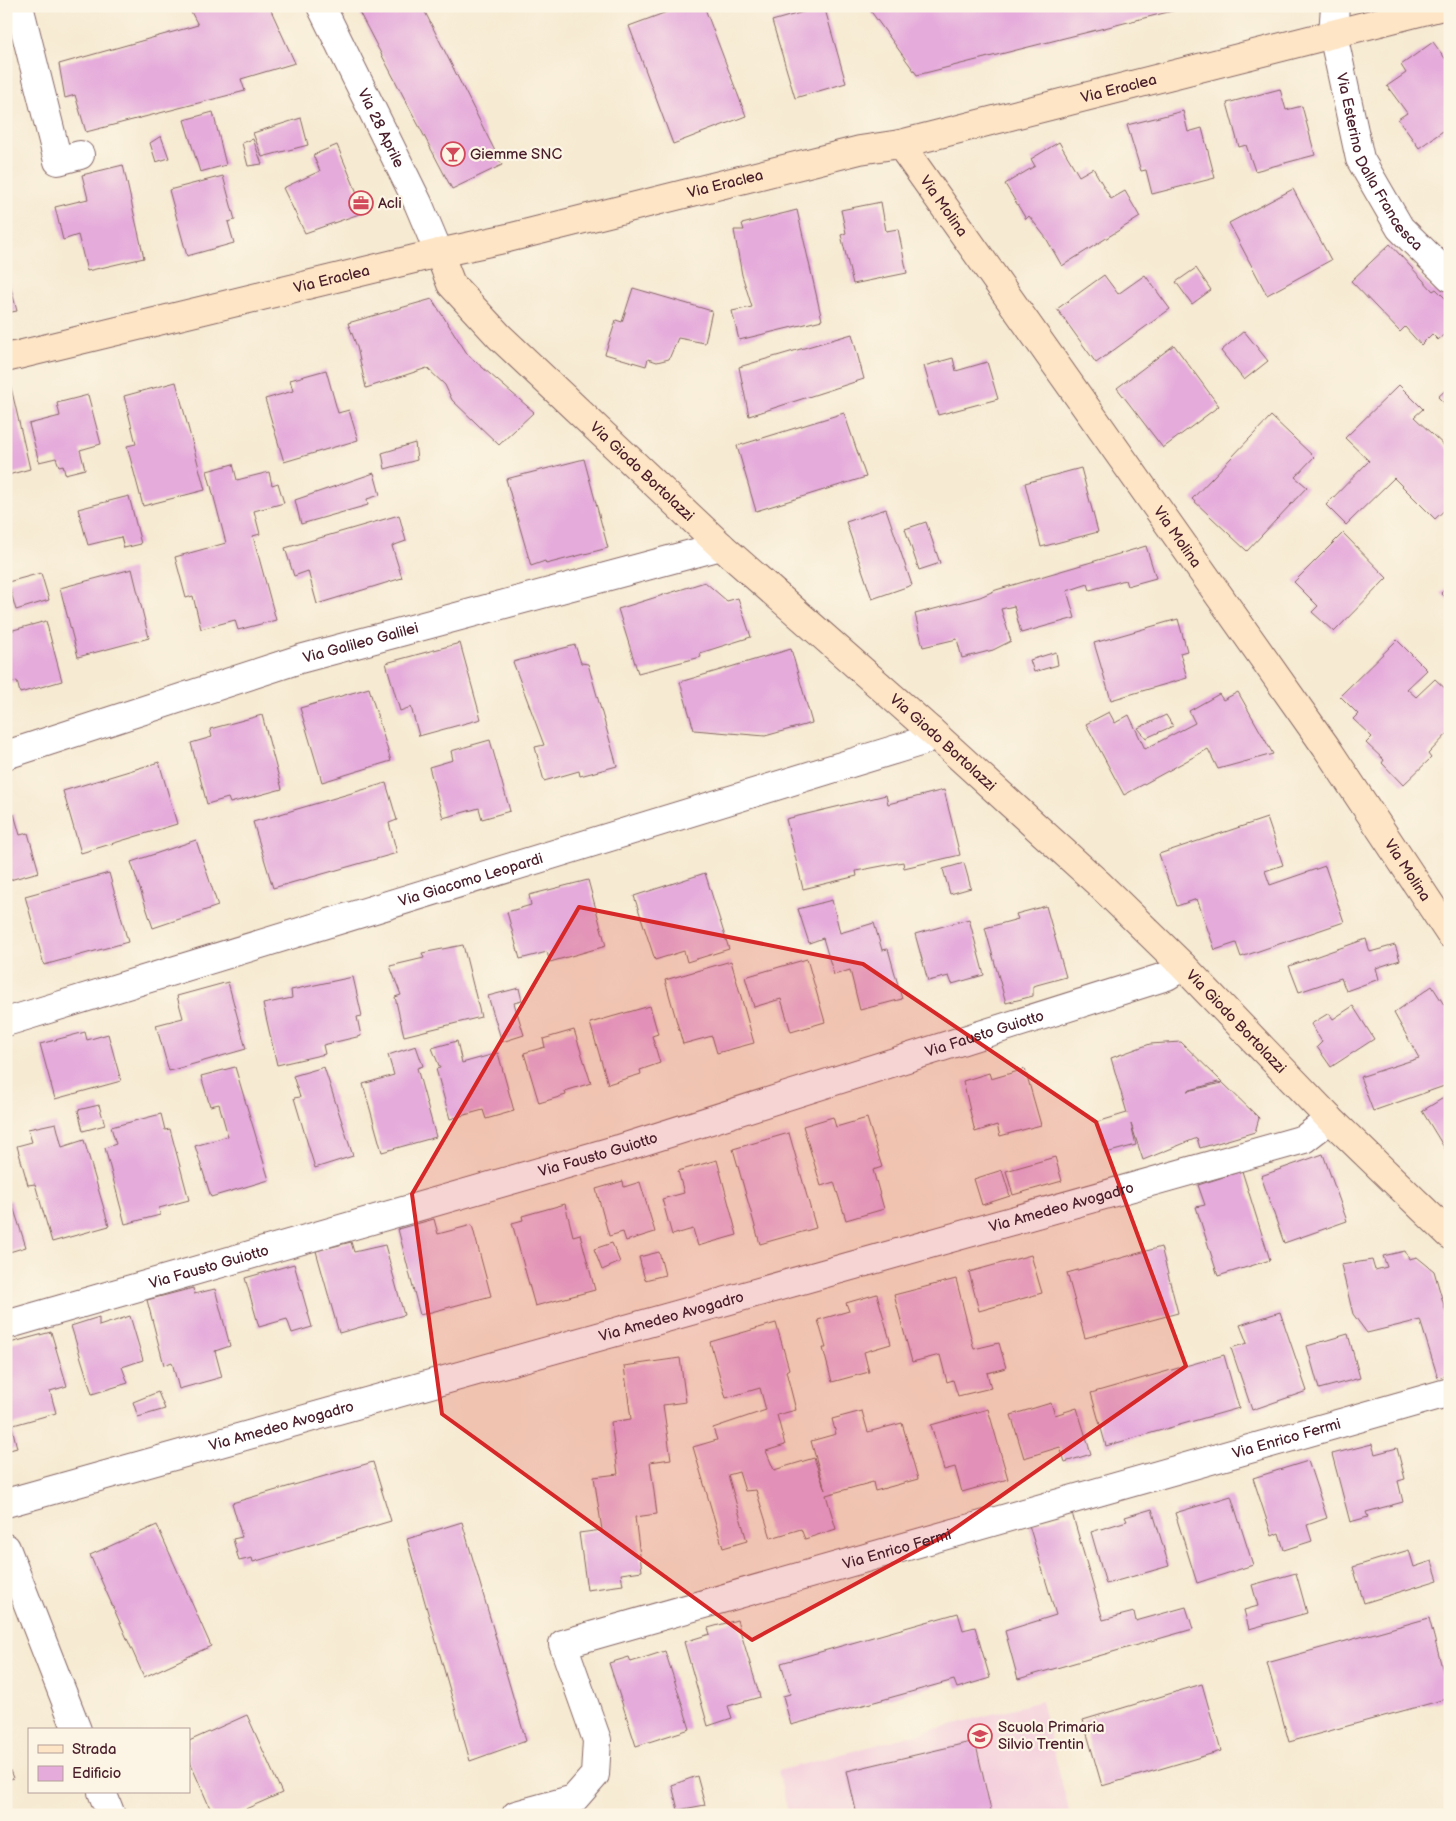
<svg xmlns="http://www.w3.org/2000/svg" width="1456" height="1821" font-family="'Balsamiq Sans',sans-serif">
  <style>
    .built { fill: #f4cfdd }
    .building { fill: #e5abdb; fill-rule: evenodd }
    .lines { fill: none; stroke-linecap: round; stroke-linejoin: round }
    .street-casing { stroke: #866665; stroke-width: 30 }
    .secondary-casing { stroke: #866665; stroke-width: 30 }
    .street { stroke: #fff; stroke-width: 28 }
    .secondary { stroke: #fde5c5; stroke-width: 28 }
    .marked { fill: #d62828; fill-opacity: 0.2; stroke: #d62828; stroke-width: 4; stroke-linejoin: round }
    .labels { text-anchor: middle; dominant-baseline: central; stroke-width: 4.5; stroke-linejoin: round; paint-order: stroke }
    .street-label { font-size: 15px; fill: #4a1f2b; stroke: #fcf5e5 }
    .poi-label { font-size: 15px; fill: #4a1f2b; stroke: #fcf5e5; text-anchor: start }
  </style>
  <rect width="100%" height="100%" fill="#fcf5e5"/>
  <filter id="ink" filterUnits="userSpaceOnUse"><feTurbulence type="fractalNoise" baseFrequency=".02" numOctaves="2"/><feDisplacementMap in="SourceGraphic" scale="10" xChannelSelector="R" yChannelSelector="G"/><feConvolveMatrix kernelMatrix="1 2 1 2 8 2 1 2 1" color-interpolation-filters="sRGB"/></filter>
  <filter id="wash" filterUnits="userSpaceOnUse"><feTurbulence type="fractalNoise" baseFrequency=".0096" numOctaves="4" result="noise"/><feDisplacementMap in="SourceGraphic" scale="20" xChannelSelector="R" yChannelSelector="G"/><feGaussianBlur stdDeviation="1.12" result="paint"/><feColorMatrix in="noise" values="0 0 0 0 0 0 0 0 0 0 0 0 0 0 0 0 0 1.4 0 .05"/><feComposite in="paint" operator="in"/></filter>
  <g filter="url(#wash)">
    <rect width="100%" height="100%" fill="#f6ead2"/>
    <!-- built -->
    <path class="built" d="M1041,1701L1070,1815H789L778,1771Z"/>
    <g id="blocks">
      <!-- building -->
      <g class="building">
        <path d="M188,6H269L295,63L241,79L245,91L86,132L75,95L65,98L59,64L198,25Z"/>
        <path d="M356,6H422L502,165L452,189Z"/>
        <path d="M683,6H704L746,116L673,144L629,26Z"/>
        <path d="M824,6L846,83L795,98L772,21Z"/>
        <path d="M867,6H1187L1188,7L917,75Z"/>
        <path d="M1433,42L1450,65V126L1419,148L1398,119L1407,113L1387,86L1406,73L1401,65Z"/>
        <path d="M1280,89L1286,110L1302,106L1315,155L1255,171L1246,145L1239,147L1227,103Z"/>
        <path d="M1183,111L1188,132L1202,128L1215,178L1152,194L1146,170L1141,171L1127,125Z"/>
        <path d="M213,112L226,165L200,172L184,120Z"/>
        <path d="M301,118L308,145L262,157L253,133Z"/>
        <path d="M161,136L169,158L156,162L150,143Z"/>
        <path d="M253,139L262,164L248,166L242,143Z"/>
        <path d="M1059,142L1079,176L1093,168L1111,199L1125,191L1140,217L1062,266L1046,238L1029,216L1026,219L1005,184L1035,166L1031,159Z"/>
        <path d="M337,145L365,212L305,233L283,188L320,171L313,155Z"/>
        <path d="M123,165L144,258L87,271L78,235L63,240L55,207L88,199L82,175Z"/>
        <path d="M223,176L235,220L228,222L234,243L187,256L169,190Z"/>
        <path d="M1293,189L1331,260L1267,295L1229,223Z"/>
        <path d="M881,202L886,231L898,229L907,273L853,284L841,235L846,233L841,210Z"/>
        <path d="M797,210L822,320L739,340L732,311L752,307L742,275L734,230H744L742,224Z"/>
        <path d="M1390,244L1433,291L1436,289L1450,303V329L1438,340L1432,334L1421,345L1405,327L1400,332L1351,281Z"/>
        <path d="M1196,268L1211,290L1192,304L1176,282Z"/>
        <path d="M6,270L17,311L6,313Z"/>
        <path d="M1104,275L1118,294L1145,275L1170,309L1096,363L1057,309Z"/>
        <path d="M633,288L712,311L705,343L678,338L669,359L657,362L648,359L646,366L605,354L616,320L622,322Z"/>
        <path d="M432,299L468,355L534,412L499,445L452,400L445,385L427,368L366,388L357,347L348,323Z"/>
        <path d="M1244,331L1268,361L1244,380L1221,351Z"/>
        <path d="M852,334L864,379L749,416L739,367Z"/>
        <path d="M1174,345L1219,406L1163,448L1117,388Z"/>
        <path d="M953,358L956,371L987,362L998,399L938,415L924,366Z"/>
        <path d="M326,370L338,413L349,410L358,440L284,462L265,399L293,391L290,380Z"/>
        <path d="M9,379L30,469L8,475L6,380Z"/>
        <path d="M176,382L205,490L143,506L127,446L136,444L124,396Z"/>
        <path d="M1399,385L1423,409L1414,417L1450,451V505L1435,519L1394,478L1346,525L1326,505L1369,461L1345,438Z"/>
        <path d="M1450,386V409L1438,397Z"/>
        <path d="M88,395L101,444L80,450L85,469L65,474L63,465L59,466L56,458L39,462L29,424L60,416L57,403Z"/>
        <path d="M844,413L866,477L756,511L737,446Z"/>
        <path d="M1271,416L1314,457L1295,477L1307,487L1247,551L1192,499Z"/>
        <path d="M415,443L417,460L385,469L382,453Z"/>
        <path d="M584,459L608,548L546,564L545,561L531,566L506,479Z"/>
        <path d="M233,464L237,480L269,472L272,485L278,483L284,503L254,511L260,534L253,536L276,620L238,630L235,620L201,629L193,596L186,598L175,557L226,543L207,471Z"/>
        <path d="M1081,468L1098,532L1041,547L1025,483Z"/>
        <path d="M374,473L380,495L367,499L368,505L301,524L295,500Z"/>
        <path d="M129,496L141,544L124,548L121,537L88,545L78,509Z"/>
        <path d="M886,509L912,585L872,599L846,522Z"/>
        <path d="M399,515L406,541L392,546L402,578L317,604L308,571L294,576L285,548Z"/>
        <path d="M926,522L940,563L919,570L905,529Z"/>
        <path d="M1343,533L1387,578L1334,632L1312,612L1318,606L1294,582Z"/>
        <path d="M1146,546L1156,578L1127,586L1125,580L1090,590L1088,584L1067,591L1075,618L1021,633L1014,606L1001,609L1011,641L993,650L962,658L957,639L923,647L915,614L980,597L996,590Z"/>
        <path d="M132,569L149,638L78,657L60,588Z"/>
        <path d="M41,573L49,600L16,610L8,582Z"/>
        <path d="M705,582L727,601L738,598L751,637L700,653L701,657L638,673L618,609Z"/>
        <path d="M1450,585V602L1441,593Z"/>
        <path d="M1178,619L1187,651L1180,653L1187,678L1111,700L1094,643Z"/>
        <path d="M46,621L62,681L20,693L17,681L6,684V632Z"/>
        <path d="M1397,640L1427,670L1407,689L1416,697L1435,679L1450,693V731L1428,754L1431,758L1403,785L1382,763L1384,760L1366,743L1372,737L1353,719L1358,714L1340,696Z"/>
        <path d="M460,643L481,719L419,736L411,707L400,711L386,663Z"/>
        <path d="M575,645L581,663L588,664L617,766L580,776L579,771L544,781L535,747L544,745L513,662Z"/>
        <path d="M791,649L812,723L765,736L694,730L680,682Z"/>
        <path d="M1056,652L1058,665L1034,672L1030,660Z"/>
        <path d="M369,688L391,761L322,782L300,708Z"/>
        <path d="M1238,692L1273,754L1218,769L1208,749L1124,795L1086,724L1109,712L1115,723L1129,715L1145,749L1195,723L1189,711L1219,694L1223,700Z"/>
        <path d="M262,715L282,789L230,803L228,798L207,804L191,743L212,737L210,729Z"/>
        <path d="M1166,715L1173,726L1146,738L1138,728Z"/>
        <path d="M490,740L510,811L482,819L479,808L443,818L429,767L453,760L451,751Z"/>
        <path d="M159,762L177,824L81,853L63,791Z"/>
        <path d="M386,783L397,820L389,823L397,853L273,888L253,822Z"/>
        <path d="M944,790L960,855L904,868L903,862L856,871L857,876L803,889L786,819L886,795L888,804Z"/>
        <path d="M14,814L20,835L28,833L39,872L6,881V817Z"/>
        <path d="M1267,818L1283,865L1265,871L1270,885L1325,866L1344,922L1241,957L1236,943L1215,950L1197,899L1177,906L1159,854Z"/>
        <path d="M196,840L218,906L153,928L131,862Z"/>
        <path d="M964,863L971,888L950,894L943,869Z"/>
        <path d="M109,873L128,942L44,965L25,896Z"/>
        <path d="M705,873L729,949L687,962L684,951L655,960L634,896Z"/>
        <path d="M588,880L606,946L550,962L547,952L520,959L507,912L531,905L529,895Z"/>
        <path d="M832,900L840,933L874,923L882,950L888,949L902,999L860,1010L850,970L834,975L823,938L809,943L798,909Z"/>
        <path d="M1046,906L1066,977L1033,986V996L1006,1003L985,928L1018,919L1016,914Z"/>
        <path d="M969,919L984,975L952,984L949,976L928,981L915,934Z"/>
        <path d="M1366,939L1370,952L1395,945L1400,960L1376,968L1379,979L1346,991L1341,978L1299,992L1289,966Z"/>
        <path d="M463,945L481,1017L404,1036L395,997L401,995L390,966L424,958L422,953Z"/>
        <path d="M807,959L825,1022L791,1032L781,999L754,1007L745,977Z"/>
        <path d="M731,961L754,1043L717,1053L712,1036L683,1044L665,980Z"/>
        <path d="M353,977L362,1016L357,1017L361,1036L323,1045L325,1054L277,1065L263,1004L292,998L291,990Z"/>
        <path d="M228,982L246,1049L169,1071L156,1025L183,1018L177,996Z"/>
        <path d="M1432,986L1450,1014V1084L1373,1111L1360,1077L1419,1058L1394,1013Z"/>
        <path d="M519,988L522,1001L514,1003L524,1035L502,1042L488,996Z"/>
        <path d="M650,1006L658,1034L652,1036L660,1063L640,1070L641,1074L608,1084L590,1023Z"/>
        <path d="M1353,1006L1374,1039L1331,1067L1317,1047L1322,1042L1311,1024L1329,1013L1333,1019Z"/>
        <path d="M574,1030L591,1083L565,1091L566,1095L539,1103L524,1053L545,1047L543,1039Z"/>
        <path d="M85,1032L87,1040L108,1034L121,1081L55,1099L40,1044Z"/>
        <path d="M457,1041L462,1063L498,1053L514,1111L486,1119L483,1110L450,1119L436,1069L440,1068L432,1048Z"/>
        <path d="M1181,1042L1259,1118L1255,1132L1200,1148L1197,1138L1143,1160L1131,1124L1136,1145L1106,1153L1097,1122L1127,1113L1111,1058L1150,1044ZM1218,1082L1222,1083L1187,1091Z"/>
        <path d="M416,1046L423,1066L417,1068L436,1137L382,1152L363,1084L394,1075L388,1055Z"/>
        <path d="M235,1067L269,1180L211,1197L195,1146L228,1136L219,1104L210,1106L201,1076Z"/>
        <path d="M324,1067L353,1156L315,1168L294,1098L300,1097L293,1076Z"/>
        <path d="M1025,1069L1041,1125L1000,1136L997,1125L975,1132L963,1081L989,1073L991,1079Z"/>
        <path d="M1450,1094V1157L1422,1111Z"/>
        <path d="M99,1105L105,1125L83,1131L78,1110Z"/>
        <path d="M161,1114L165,1130L170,1129L189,1200L159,1208L160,1215L125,1224L105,1148L116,1144L111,1127Z"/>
        <path d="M833,1117L836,1127L867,1118L882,1167L873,1170L884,1209L846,1220L834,1182L821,1186L803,1126Z"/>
        <path d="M56,1123L62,1147L84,1140L109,1226L52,1242L35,1184L28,1185L17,1146L32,1142L28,1129Z"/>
        <path d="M789,1133L816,1228L760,1244L733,1149Z"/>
        <path d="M1323,1154L1347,1221L1284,1243L1261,1176Z"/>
        <path d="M1055,1157L1062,1181L1013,1195L1006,1171Z"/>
        <path d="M717,1160L737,1235L698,1246L693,1229L672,1235L662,1199L684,1193L678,1171Z"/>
        <path d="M1002,1170L1010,1196L982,1205L974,1179Z"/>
        <path d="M1242,1171L1270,1260L1218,1276L1196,1207L1205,1205L1198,1185Z"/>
        <path d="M623,1181L624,1187L640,1182L655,1232L626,1241L623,1232L609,1236L596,1189Z"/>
        <path d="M11,1200L26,1247L6,1253V1202Z"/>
        <path d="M565,1204L573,1236L580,1234L595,1290L535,1306L512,1223L523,1220L522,1216Z"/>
        <path d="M434,1219L438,1234L472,1225L491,1296L420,1315L398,1229Z"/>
        <path d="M351,1242L354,1252L385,1245L404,1315L339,1333L316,1251Z"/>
        <path d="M612,1243L620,1262L602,1270L594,1249Z"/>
        <path d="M1161,1247L1178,1313L1085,1338L1067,1273Z"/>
        <path d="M1405,1251L1409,1259L1417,1257L1434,1271L1450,1326V1374L1438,1378L1420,1320L1367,1333L1353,1314L1341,1265L1372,1260L1375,1270L1387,1267L1383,1256Z"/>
        <path d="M659,1252L665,1275L645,1280L639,1257Z"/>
        <path d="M1031,1255L1042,1293L979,1311L969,1272Z"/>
        <path d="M294,1264L312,1327L292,1333L287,1319L259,1327L245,1278Z"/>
        <path d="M956,1279L974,1349L999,1343L1006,1368L987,1373L991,1388L958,1396L953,1380L947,1382L940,1355L912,1362L894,1295Z"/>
        <path d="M193,1288L194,1294L215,1289L230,1346L215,1351L222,1377L179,1389L172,1362L164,1365L147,1300Z"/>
        <path d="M877,1294L891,1344L864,1352L869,1372L832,1382L823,1348H826L818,1320L849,1311L846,1303Z"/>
        <path d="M1280,1312L1307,1391L1252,1410L1231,1348L1247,1343L1240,1325Z"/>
        <path d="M130,1316L143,1360L122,1367L128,1383L92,1394L71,1326L99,1317V1326Z"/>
        <path d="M776,1323L789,1369L786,1371L796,1410L777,1415L785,1445L766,1451L774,1470L814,1458L825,1490L811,1441L836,1434L832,1419L862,1411L868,1432L902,1423L918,1479L875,1491L873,1482L826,1495L836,1529L805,1539L801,1529L771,1538L756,1490L745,1491L739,1472L728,1475L747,1541L723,1548L693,1447L717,1440L713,1428L766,1410L760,1388L726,1398L710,1342Z"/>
        <path d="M51,1332L67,1386L50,1391L56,1413L10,1426L6,1413V1344Z"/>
        <path d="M1348,1334L1360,1378L1319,1389L1307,1346Z"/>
        <path d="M1224,1355L1239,1408L1106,1446L1091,1393Z"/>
        <path d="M680,1358L686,1402L663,1405L671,1459L650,1462L657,1514L635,1517L642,1571L621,1574L623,1585L587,1590L579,1533L602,1530L594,1477L618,1474L611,1422L631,1419L624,1366Z"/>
        <path d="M158,1392L165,1409L138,1417L133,1402Z"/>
        <path d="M1051,1403L1055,1415L1077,1408L1091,1454L1065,1462L1060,1447L1024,1458L1011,1415Z"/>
        <path d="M988,1409L1008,1479L962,1492L955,1467L944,1470L931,1425Z"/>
        <path d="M12,1427L17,1448L6,1451V1428Z"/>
        <path d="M1372,1444L1375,1454L1397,1448L1405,1479L1398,1481L1403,1502L1366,1512L1368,1517L1350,1522L1332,1454Z"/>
        <path d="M1308,1461L1327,1518L1307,1525L1312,1541L1284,1550L1279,1533L1272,1536L1253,1478Z"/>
        <path d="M373,1462L391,1521L253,1562L252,1558L239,1561L233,1539L242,1537L232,1503Z"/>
        <path d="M1231,1496L1253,1565L1197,1583L1175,1513Z"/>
        <path d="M1152,1509L1169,1566L1106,1584L1091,1532L1127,1521L1125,1517Z"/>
        <path d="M1072,1513L1103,1620L1134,1612L1136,1621L1186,1607L1193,1629L1018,1679L1005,1631L1056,1615L1029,1525Z"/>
        <path d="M462,1522L526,1741L470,1761L407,1539Z"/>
        <path d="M157,1525L211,1646L144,1677L90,1555Z"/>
        <path d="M1409,1550L1414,1567L1432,1561L1438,1580L1364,1603L1353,1567Z"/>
        <path d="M1296,1573L1307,1613L1249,1629L1244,1610L1258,1606L1252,1585Z"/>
        <path d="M958,1613L963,1630L975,1627L990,1678L957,1688L954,1680L791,1725L783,1696L790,1694L781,1663Z"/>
        <path d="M1429,1618L1450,1698L1289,1742L1267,1663Z"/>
        <path d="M737,1620L760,1697L728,1706L732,1718L708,1726L684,1642L710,1634L708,1628Z"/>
        <path d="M665,1651L690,1729L636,1746L609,1663L629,1657L631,1662Z"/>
        <path d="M1202,1684L1221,1751L1102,1786L1083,1720Z"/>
        <path d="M247,1715L282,1793L232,1815H213L189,1760V1741Z"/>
        <path d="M975,1741L992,1815H857L847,1771Z"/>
        <path d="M6,1761L13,1778L6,1781Z"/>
        <path d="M697,1776L705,1805L678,1810L672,1785Z"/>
      </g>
    </g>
  </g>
  <g filter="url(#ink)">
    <use href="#blocks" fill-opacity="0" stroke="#866665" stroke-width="1"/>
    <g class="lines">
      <!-- street casing -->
      <g class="street-casing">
        <g id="street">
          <path d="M19,6L58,161L80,155"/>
          <path id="s1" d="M321,6L418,203L439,253"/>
          <path id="s2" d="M1335,6L1333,34L1360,159L1400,228L1450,277"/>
          <path id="s3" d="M6,755L300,659L721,546"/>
          <path id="s4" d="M6,1022L923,741L931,731"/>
          <path id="s5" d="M6,1325L619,1149L1167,976L1183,966"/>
          <path id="s6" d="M6,1503L1304,1139L1330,1119"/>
          <path d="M6,1548L77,1730"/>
          <path d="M102,1792L111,1815"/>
          <path id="s7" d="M516,1815L574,1799L595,1775L597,1740L563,1644L1450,1392"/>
        </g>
      </g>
      <!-- secondary casing -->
      <g class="secondary-casing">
        <g id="secondary">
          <path id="s8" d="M900,144L1326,747L1450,934"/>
          <path id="s9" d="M439,253L451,284L499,336L721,546L931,731L1098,883L1183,966L1330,1119L1450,1235"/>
          <path id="s10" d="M6,358L439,253L508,238L860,150L900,144L1443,6"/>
        </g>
      </g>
      <!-- street -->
      <use href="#street" class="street"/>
      <!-- secondary -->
      <use href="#secondary" class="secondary"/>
    </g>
  </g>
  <!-- marked area -->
  <path class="marked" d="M579,907L863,964L1096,1122L1186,1366L944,1536L752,1640L442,1414L412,1194Z"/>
  <!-- icons -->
  <defs>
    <g id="bar-ring" transform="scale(1.25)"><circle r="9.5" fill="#fcf5e5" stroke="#d1495b" stroke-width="1.5"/><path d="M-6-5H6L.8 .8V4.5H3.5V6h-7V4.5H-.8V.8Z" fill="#d1495b"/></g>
    <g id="office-ring" transform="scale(1.25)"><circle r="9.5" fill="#fcf5e5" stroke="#d1495b" stroke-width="1.5"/><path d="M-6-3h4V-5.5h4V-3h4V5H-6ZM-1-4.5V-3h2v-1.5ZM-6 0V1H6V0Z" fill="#d1495b"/></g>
    <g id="school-ring" transform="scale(1.25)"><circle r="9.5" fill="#fcf5e5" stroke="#d1495b" stroke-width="1.5"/><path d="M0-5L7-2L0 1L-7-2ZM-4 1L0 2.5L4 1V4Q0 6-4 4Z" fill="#d1495b"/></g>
  </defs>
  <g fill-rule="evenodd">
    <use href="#bar-ring" x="453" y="154"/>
    <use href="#office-ring" x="361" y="203"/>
    <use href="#school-ring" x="980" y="1736"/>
  </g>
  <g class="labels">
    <!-- street labels -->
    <g class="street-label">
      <text stroke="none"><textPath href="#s10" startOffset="1145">Via Eraclea</textPath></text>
      <text stroke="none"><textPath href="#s1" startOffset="136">Via 28 Aprile</textPath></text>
      <text stroke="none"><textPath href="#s2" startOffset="166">Via Esterino Dalla Francesca</textPath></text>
      <text stroke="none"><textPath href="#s10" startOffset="740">Via Eraclea</textPath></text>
      <text stroke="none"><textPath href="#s8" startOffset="76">Via Molina</textPath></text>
      <text stroke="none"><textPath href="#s10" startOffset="335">Via Eraclea</textPath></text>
      <text stroke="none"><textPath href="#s9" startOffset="301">Via Giodo Bortolazzi</textPath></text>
      <text stroke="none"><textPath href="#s8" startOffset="481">Via Molina</textPath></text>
      <text stroke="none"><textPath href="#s3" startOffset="372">Via Galileo Galilei</textPath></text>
      <text stroke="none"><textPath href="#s9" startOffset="706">Via Giodo Bortolazzi</textPath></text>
      <text stroke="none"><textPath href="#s8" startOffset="886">Via Molina</textPath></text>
      <text stroke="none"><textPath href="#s4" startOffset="486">Via Giacomo Leopardi</textPath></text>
      <text stroke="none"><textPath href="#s9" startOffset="1111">Via Giodo Bortolazzi</textPath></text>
      <text stroke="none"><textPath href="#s5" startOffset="1021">Via Fausto Guiotto</textPath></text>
      <text stroke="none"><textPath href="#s5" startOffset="616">Via Fausto Guiotto</textPath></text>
      <text stroke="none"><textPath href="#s6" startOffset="1096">Via Amedeo Avogadro</textPath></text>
      <text stroke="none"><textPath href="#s5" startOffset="211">Via Fausto Guiotto</textPath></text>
      <text stroke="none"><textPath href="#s6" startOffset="691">Via Amedeo Avogadro</textPath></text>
      <text stroke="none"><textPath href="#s6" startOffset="286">Via Amedeo Avogadro</textPath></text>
      <text stroke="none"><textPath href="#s7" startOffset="981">Via Enrico Fermi</textPath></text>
      <text stroke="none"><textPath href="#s7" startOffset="576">Via Enrico Fermi</textPath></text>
    </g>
    <!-- poi labels -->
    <g class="poi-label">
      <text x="470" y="154">Giemme SNC</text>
      <text x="378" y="203">Acli</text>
      <text x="998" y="1727">Scuola Primaria<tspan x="998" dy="17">Silvio Trentin</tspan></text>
    </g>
  </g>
  <!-- margin -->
  <rect width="1456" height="1821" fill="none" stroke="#fcf5e5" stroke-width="25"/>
  <!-- legend -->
  <rect x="28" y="1728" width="162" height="65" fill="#fcf5e5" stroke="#b59f9b"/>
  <rect x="38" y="1745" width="25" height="8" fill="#fde5c5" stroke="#b59f9b"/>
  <text x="72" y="1754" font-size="15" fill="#4a1f2b">Strada</text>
  <rect x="38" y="1766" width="25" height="15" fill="#e5abdb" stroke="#b59f9b"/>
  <text x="72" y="1778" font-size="15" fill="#4a1f2b">Edificio</text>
</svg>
